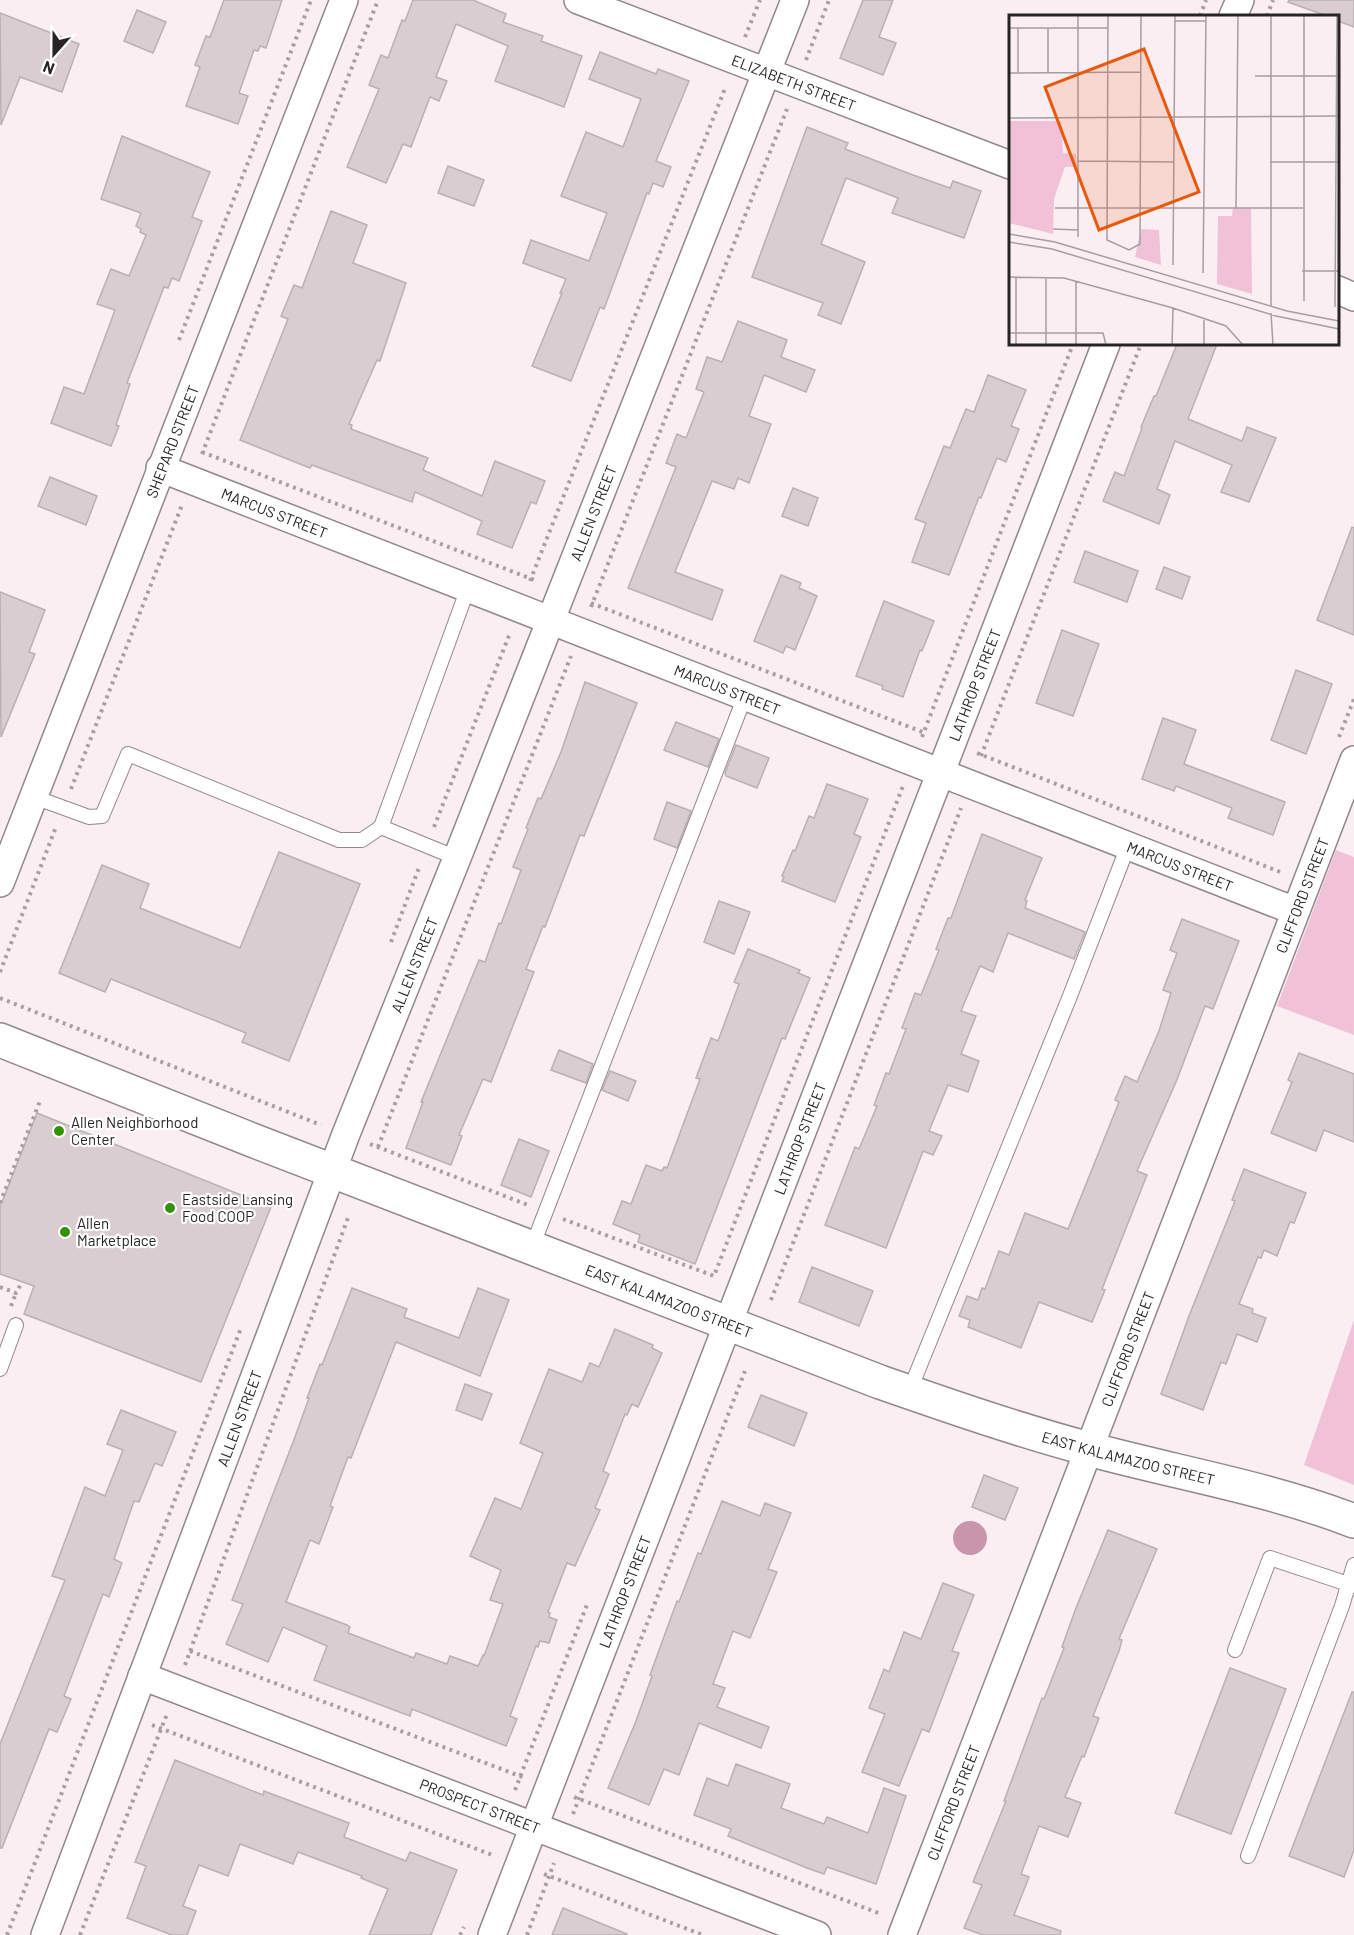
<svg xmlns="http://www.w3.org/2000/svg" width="1354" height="1935" font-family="Barlow,sans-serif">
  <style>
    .green { fill: #f1c2d7 }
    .water { fill: #c995ad }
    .building { fill: #d9cdd2; stroke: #baafb4; stroke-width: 1.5 }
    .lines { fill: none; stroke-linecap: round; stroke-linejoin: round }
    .lane-casing { stroke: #92878b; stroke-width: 16 }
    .street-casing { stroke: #92878b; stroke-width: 30 }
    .secondary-casing { stroke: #92878b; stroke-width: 36 }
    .path { stroke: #a89fa2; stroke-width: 4; stroke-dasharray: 3 4.5; stroke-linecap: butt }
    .lane { stroke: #fff; stroke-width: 14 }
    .street { stroke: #fff; stroke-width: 27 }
    .secondary { stroke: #fff; stroke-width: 33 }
    .poi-dot { fill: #33910a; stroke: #fff; stroke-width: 2 }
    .labels { text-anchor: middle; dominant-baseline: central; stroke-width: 4.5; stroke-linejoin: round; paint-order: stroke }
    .street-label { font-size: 15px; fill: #282425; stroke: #fff }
    .poi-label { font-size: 15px; fill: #282425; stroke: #fff; text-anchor: start }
    .inset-road { fill: none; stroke: #a69da1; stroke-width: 1.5 }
    .view { fill: #e8590c; fill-opacity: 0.15; stroke: #e8590c; stroke-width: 3 }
    .inset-edge { fill: none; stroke: #282425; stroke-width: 3 }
  </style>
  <rect width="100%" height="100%" fill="#faeef3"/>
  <!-- green -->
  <g class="green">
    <path d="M1336,850L1354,857V1035L1277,1006Z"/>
    <path d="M1354,1320V1485L1304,1465Z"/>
  </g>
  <!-- water -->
  <circle class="water" cx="970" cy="1538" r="17"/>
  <!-- building -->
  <g class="building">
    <path d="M224,0H282L266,48L260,46L258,51L254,50L239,93L248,96L238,124L186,106L200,67L195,65L206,36L210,37Z"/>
    <path d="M413,0H473L506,14L503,22L543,36L541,41L582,56L564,107L495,81L508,46L456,24L436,77L447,81L439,101L430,97L411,147L403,144L386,183L347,167L379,89L369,85L381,55L388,58L402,20L405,21Z"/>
    <path d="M863,0H893L879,37L896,43L883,75L840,58Z"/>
    <path d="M1289,0H1354V27L1338,21V16H1327L1288,2Z"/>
    <path d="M137,10L166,22L153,53L124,41Z"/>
    <path d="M0,13L79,44L62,92L20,77L1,125Z"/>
    <path d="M600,52L656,74L658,69L689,81L656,161L671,167L663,187L653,183L649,194L647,193L604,309L600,307L571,381L532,366L562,293H560L566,279L523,263L531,240L589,261L607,213L561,196L586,132L623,147L641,99L589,79Z"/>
    <path d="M807,127L848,143L845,149L913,175L950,188L953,181L981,191L964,238L892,213L898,198L846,178L821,244L865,262L841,324L818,315L823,303L752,277Z"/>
    <path d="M122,136L210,172L192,217L202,221L179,281L172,278L168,288L164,287L127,383L130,384L116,425L119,426L111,446L51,423L64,387L84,394L115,310L97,304L111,269L129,276L146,235L140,232L141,229L136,226L141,213L101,199Z"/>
    <path d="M448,166L484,180L474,206L438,193Z"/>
    <path d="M331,211L367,225L353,263L406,283L380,361L377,360L349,424L352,425L351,429L428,458L423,470L482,496L495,461L545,481L536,504L531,502L512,548L477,534L482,521L415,492L412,502L312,465L310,468L240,440L288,319L281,316L294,285L302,288Z"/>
    <path d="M738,321L787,340L781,357L815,370L806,392L764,375L749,416L771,424L749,483L738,478L734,489L712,481L675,572L723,590L712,620L628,588L676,467L666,463L677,434L686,438L704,392L696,389L707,357L722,362Z"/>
    <path d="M1177,344H1217L1188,419L1242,441L1247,427L1276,438L1249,502L1221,492L1232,465L1175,441L1157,489L1170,495L1159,524L1103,501L1115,472L1124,476L1142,428L1141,427L1154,396H1156Z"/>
    <path d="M988,375L1026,390L1011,426L1019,429L1006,462L997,458L981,498L979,497L949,575L912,562L926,523L915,519L944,446L950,448L966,409L974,412Z"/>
    <path d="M50,477L97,496L86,525L38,506Z"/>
    <path d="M793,488L818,498L808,526L782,516Z"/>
    <path d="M1352,527L1354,528V635L1317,620Z"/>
    <path d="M1085,551L1138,571L1127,602L1074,582Z"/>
    <path d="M1164,567L1190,577L1182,599L1156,589Z"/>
    <path d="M781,575L801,583L799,588L817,596L795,650L786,646L783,653L754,641Z"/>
    <path d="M0,592L45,610L29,652L35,654L1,737Z"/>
    <path d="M884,601L934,621L922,651L920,650L903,697L882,689L883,686L856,676Z"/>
    <path d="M1062,630L1099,644L1073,716L1036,703Z"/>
    <path d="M1296,670L1332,684L1306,754L1271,740Z"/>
    <path d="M585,682L637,703L584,836L580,835L545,927L543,926L526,969L534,972L491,1082L483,1079L459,1135L462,1136L451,1165L406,1148L423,1102H421L479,960L485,962L499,923L501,924L521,870L513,867L528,829L526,828L538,798L541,799L561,752Z"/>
    <path d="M1163,718L1196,730L1184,764L1285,802L1273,835L1228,818L1232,808L1176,786L1174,791L1142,779Z"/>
    <path d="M676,722L719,739L708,767L664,750Z"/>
    <path d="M736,745L769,758L757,788L726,776L725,773Z"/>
    <path d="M827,784L868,799L854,834L861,837L835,902L782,881L784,877L782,876L793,850L795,851L809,816L814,818Z"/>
    <path d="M667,802L691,811L677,848L654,839Z"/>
    <path d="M982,834L1042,858L1025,900L1027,901L1025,908L1085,932L1074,959L1008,933L993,972L980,966L961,1011L976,1016L961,1054L979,1061L968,1092L948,1085L929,1131L942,1136L933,1155L923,1151L886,1248L825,1225L855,1147L859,1149L877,1106L874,1105L886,1073L889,1074L906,1029L902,1028L915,993L921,995L939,950L936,949L948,918H951Z"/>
    <path d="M279,852L360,884L289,1061L242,1042L246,1033L111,979L105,992L59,973L102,865L149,884L140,908L240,948Z"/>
    <path d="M719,901L750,912L734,954L704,942Z"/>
    <path d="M1182,919L1239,941L1213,1009L1205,1006L1176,1082L1137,1171L1147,1175L1102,1289L1105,1290L1092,1322L1039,1302L1021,1348L968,1327L970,1320L959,1316L967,1296L978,1300L982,1288L985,1289L999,1251L1009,1255L1025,1213L1068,1229L1119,1102L1115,1100L1125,1076L1137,1082L1159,1031L1171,993L1163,990L1177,953L1170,950Z"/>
    <path d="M748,949L800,970L798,973L810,978L785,1039L782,1038L695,1264L638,1242L640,1235L613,1224L622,1201L631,1204L646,1165L662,1171L664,1167L667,1168L700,1079L696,1078L711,1038L718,1041L739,984L734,982Z"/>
    <path d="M559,1050L593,1064L586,1083L551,1070Z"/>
    <path d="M1299,1053L1354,1074V1142L1324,1130L1316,1151L1271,1133L1292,1082L1288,1080Z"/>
    <path d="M610,1071L636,1081L628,1101L602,1090Z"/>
    <path d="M37,1113L271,1207L201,1382L24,1314L34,1286L0,1274V1207Z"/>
    <path d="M519,1139L549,1151L531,1197L501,1185Z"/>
    <path d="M1244,1169L1306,1193L1294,1223L1290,1222L1277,1256L1264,1250L1261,1258L1258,1257L1239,1304L1253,1309L1252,1313L1266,1318L1257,1342L1237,1334L1226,1364L1221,1362L1203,1410L1161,1394L1189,1316L1235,1201L1232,1200Z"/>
    <path d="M812,1267L873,1291L859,1326L799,1302Z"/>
    <path d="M352,1288L407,1309L404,1317L459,1338L478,1288L509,1300L480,1376L396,1342L351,1458L348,1457L330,1506L333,1507L319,1544L310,1540L286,1602L347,1625L350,1627L348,1633L414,1658L416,1653L447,1664L450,1656L478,1666L483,1655L484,1656L503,1604L490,1600L501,1570L470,1556L495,1498L521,1509L543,1453L520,1443L549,1369L582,1382L590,1363L599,1367L615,1329L653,1345L652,1348L662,1353L638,1407L632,1404L627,1415L625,1414L603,1471L609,1474L595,1508L600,1510L575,1566L567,1563L548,1612L550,1613L549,1617L557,1620L549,1643L540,1641L538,1647L536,1646L510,1716L517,1719L506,1746L412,1709L410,1716L314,1680L327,1646L283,1627L268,1662L226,1644L243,1604L232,1600L295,1437L309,1398H307L320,1364L322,1365Z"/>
    <path d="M465,1384L492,1394L482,1420L456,1410Z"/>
    <path d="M761,1395L807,1413L794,1446L748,1427Z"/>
    <path d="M121,1410L176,1432L162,1466L155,1463L139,1502L134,1501L114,1559L122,1563L109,1597L103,1594L64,1696L71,1699L57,1732L49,1729L2,1848H0V1744L65,1580L52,1576L85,1487L105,1496L123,1450L107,1444Z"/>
    <path d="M984,1475L1018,1488L1005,1520L972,1507Z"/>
    <path d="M722,1501L760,1516L765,1503L791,1513L768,1569L777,1572L750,1638L733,1631L713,1684L725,1688L717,1707L769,1727L761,1748L699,1723L679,1775L664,1769L649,1805L608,1788L636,1721L652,1676L650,1675L677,1601L679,1602L698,1553L701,1554Z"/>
    <path d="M1108,1530L1157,1549L1119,1639L1122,1640L1119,1651L1093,1716L1099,1718L1084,1757L1082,1756L1065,1797L1081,1803L1068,1837L1039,1826L1021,1874L1029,1877L1014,1915L1061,1931L1060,1935H983L964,1928L982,1885L973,1882L1006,1801H1004L1042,1698L1044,1699L1064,1648L1062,1647L1076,1608Z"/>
    <path d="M943,1583L974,1595L952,1651L959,1653L929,1732L922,1729L899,1786L862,1772L885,1714L869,1708L884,1669L889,1672L904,1632L921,1639Z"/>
    <path d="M1230,1668L1286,1689L1231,1834L1175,1813Z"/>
    <path d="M1352,1692H1354V1850L1344,1877L1289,1856Z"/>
    <path d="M175,1760L263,1795L264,1791L349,1823L344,1837L406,1861L410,1852L457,1870L431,1935H369L388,1889L361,1878L362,1876L298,1852L293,1864L240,1844L228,1876L199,1865L183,1906L196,1911L187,1935H172L127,1918L146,1866L135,1862Z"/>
    <path d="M736,1764L790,1784L781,1808L824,1824L827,1817L868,1833L884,1788L906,1796L876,1884L827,1867L824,1874L807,1868L728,1836L731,1829L694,1815L707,1778L728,1786Z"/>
    <path d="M563,1908L627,1934V1935H552Z"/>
  </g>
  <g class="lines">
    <!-- lane casing -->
    <g class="lane-casing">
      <g id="lane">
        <path d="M34,797L89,817L102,816L128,754L339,840H362L381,827L457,858"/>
        <path d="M381,827L468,588"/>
        <path d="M532,1247L745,696"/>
        <path d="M0,1369L16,1325"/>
        <path d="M909,1392L1070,996L1128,846"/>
        <path d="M1235,1650L1270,1558L1354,1586"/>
        <path d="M1248,1856L1342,1606L1354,1565"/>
      </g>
    </g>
    <!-- street casing -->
    <g class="street-casing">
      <g id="street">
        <path id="s1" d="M578,0L1010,165"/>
        <path d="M1233,16L1240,0"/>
        <path d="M1338,290L1354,297"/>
        <path id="s2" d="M160,468L1295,911"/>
        <path id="s3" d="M0,883L344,0"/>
        <path id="s4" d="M142,1676L817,1935"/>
        <path id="s5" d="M45,1935L346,1134L457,858L795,0"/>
        <path id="s6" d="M492,1935L1106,344"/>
        <path id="s7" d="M902,1935L1354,760"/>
      </g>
    </g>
    <!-- secondary casing -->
    <g class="secondary-casing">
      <g id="secondary">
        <path id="s8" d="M0,1040L252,1140L880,1382C949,1406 1018,1430 1089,1449C1177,1473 1269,1488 1354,1521"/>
      </g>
    </g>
    <!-- path -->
    <g class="path">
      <path d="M1200,16L1206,0"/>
      <path d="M1267,16L1273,0"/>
      <path d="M745,37L760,0"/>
      <path d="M806,60L829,0"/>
      <path d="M179,340L311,0"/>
      <path d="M202,452L537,581"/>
      <path d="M202,454L378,0"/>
      <path d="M530,581L726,86"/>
      <path d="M591,603L925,733"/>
      <path d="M591,607L787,109"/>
      <path d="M922,737L1073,344"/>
      <path d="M1339,737L1354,699"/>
      <path d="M977,753L1283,873"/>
      <path d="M981,756L1141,344"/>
      <path d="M71,789L182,505"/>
      <path d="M434,827L510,633"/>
      <path d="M391,942L420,865"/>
      <path d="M0,972L56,827"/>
      <path d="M0,998L321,1125"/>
      <path d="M370,1144L528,1205"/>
      <path d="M378,1147L571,656"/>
      <path d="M0,1203L40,1101"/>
      <path d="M563,1219L714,1276L903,786"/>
      <path d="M0,1287L16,1293L22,1282"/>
      <path d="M771,1300L961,808"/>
      <path d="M11,1306L16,1293"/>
      <path d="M190,1651L525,1778"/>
      <path d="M185,1665L349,1215"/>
      <path d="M152,1725L495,1856"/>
      <path d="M515,1790L588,1602"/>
      <path d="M574,1797L881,1914"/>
      <path d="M573,1814L745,1371"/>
      <path d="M544,1874L703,1935"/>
      <path d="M7,1935L241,1328"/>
      <path d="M80,1935L167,1714"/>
      <path d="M460,1935L464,1927"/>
      <path d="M527,1935L554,1863"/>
    </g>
    <!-- lane -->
    <use href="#lane" class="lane"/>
    <!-- street -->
    <use href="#street" class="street"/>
    <!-- secondary -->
    <use href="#secondary" class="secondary"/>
  </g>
  <!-- markers -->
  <g class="poi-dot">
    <circle cx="59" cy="1131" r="6"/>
    <circle cx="170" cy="1208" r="6"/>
    <circle cx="65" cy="1232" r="6"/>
  </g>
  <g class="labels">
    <!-- street labels -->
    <g class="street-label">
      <text stroke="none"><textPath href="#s1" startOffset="231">ELIZABETH STREET</textPath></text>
      <text stroke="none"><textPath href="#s3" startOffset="474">SHEPARD STREET</textPath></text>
      <text stroke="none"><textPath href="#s2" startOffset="123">MARCUS STREET</textPath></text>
      <text stroke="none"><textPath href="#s5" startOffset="1524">ALLEN STREET</textPath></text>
      <text stroke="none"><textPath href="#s6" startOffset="1340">LATHROP STREET</textPath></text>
      <text stroke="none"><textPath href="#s2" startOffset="609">MARCUS STREET</textPath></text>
      <text stroke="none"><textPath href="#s2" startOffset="1095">MARCUS STREET</textPath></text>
      <text stroke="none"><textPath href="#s7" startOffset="1114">CLIFFORD STREET</textPath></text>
      <text stroke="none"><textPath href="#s5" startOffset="1038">ALLEN STREET</textPath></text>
      <text stroke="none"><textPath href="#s6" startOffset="854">LATHROP STREET</textPath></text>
      <text stroke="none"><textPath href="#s8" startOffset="718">EAST KALAMAZOO STREET</textPath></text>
      <text stroke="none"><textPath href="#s7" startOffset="628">CLIFFORD STREET</textPath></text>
      <text stroke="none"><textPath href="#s5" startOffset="552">ALLEN STREET</textPath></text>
      <text stroke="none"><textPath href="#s8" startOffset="1204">EAST KALAMAZOO STREET</textPath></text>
      <text stroke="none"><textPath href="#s6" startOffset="368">LATHROP STREET</textPath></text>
      <text stroke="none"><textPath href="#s7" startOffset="142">CLIFFORD STREET</textPath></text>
      <text stroke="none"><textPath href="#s4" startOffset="362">PROSPECT STREET</textPath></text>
    </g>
    <!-- poi labels -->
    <g class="poi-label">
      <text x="71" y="1122">Allen Neighborhood<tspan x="71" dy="17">Center</tspan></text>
      <text x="182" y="1199">Eastside Lansing<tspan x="182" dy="17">Food COOP</tspan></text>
      <text x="77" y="1223">Allen<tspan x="77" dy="17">Marketplace</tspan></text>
    </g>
  </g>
  <!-- overview -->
  <g transform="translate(1009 15)">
    <rect width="330" height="330" fill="#faeef3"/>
    <path d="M0,106H52L54,138L67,139L68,152H56L45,184L44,219L0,208ZM224,193H242L243,279L208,269L209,201H223ZM132,214L150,215L152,250L126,242Z" fill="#f1c2d7"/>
    <path class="inset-road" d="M99,0L98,225L120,235L131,229L132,0M166,6H197M0,13H99M9,13V57M39,13V57M0,58L132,57M246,61H329M0,103L330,101M69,146L165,147M261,147H329M46,193H294M227,193L229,0M44,214L69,215M0,219L46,227L278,296L330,306M69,222V0M0,227L43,234L267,301L330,314M164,250L166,0M293,256H330M194,258L197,0M0,262L55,263L164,293L217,311L234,330M295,286V0M262,291V0M326,292L328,0M262,298L264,330M0,318H94L97,330M7,330V263M37,330V263M67,330V266M163,330L164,293M195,330V303"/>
    <path class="view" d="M135,34L190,177L90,215L36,72Z"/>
    <rect width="330" height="330" class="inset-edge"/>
  </g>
  <!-- north arrow -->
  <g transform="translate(54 54) rotate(201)" stroke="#ffffff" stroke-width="4.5" paint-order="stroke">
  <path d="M0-4.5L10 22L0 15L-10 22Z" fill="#282425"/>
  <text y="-9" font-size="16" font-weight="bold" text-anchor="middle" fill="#282425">N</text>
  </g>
</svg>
